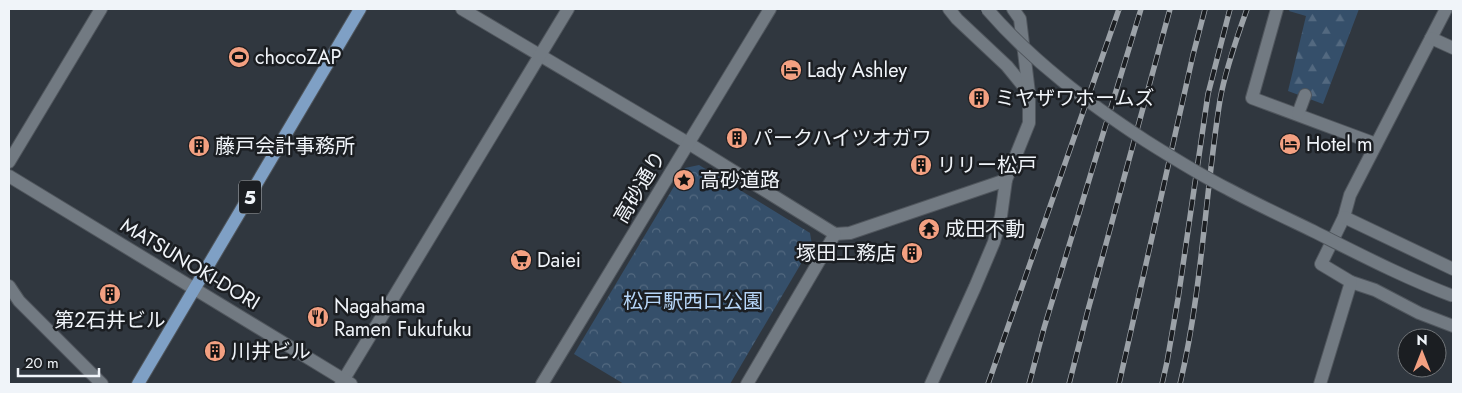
<svg xmlns="http://www.w3.org/2000/svg" width="1462" height="393" font-family="Jost,'Noto Sans JP',sans-serif">
  <style>
    .forest { fill: url(#forest-firs) }
    .park { fill: url(#park-crowns) }
    .lines { fill: none; stroke-linecap: round; stroke-linejoin: round }
    .lane-casing { stroke: #50565d; stroke-width: 14 }
    .street-casing { stroke: #50565d; stroke-width: 14 }
    .secondary-casing { stroke: #50565d; stroke-width: 14 }
    .primary-casing { stroke: #50565d; stroke-width: 14 }
    .lane { stroke: #727a82; stroke-width: 12 }
    .street { stroke: #727a82; stroke-width: 12 }
    .secondary { stroke: #727a82; stroke-width: 12 }
    .primary { stroke: #7fa0c5; stroke-width: 12 }
    .rail-casing { stroke: #9ca2a8; stroke-width: 5.5 }
    .rail { stroke: #1b1e22; stroke-width: 4; stroke-dasharray: 11; stroke-linecap: butt }
    .secondary-bridge-casing { stroke: #50565d; stroke-width: 14; stroke-linecap: butt }
    .secondary-bridge { stroke: #727a82; stroke-width: 12 }
    .labels { text-anchor: middle; dominant-baseline: central; stroke-width: 5; stroke-linejoin: round; paint-order: stroke }
    .shield { fill: #1b1e22; stroke: #b0b4b8; stroke-width: 1 }
    .shield-label { font-size: 19px; font-weight: bold; fill: #f0f4f9 }
    .poi-label { font-size: 20px; fill: #f0f4f9; stroke: #1b1e22; text-anchor: start }
    .street-label { font-size: 20px; fill: #f0f4f9; stroke: #1b1e22 }
    .park-label { font-size: 20px; fill: #b6d5f7; stroke: #1b1e22 }
  </style>
  <defs>
    <pattern id="forest-firs" width="22" height="20" patternUnits="userSpaceOnUse" patternTransform="scale(1.25)"><rect width="22" height="20" fill="#354f6a"/><path d="M5 1l3.5 6h-7zM16 11l3.5 6h-7z" fill="#536980"/></pattern>
    <pattern id="park-crowns" width="20" height="18" patternUnits="userSpaceOnUse" patternTransform="scale(1.25)"><rect width="20" height="18" fill="#354f6a"/><path d="M2 6a3 3 0 1 1 6 0M12 15a3 3 0 1 1 6 0" fill="none" stroke="#536980"/></pattern>
  </defs>
  <rect width="100%" height="100%" fill="#30373f"/>
  <!-- forest -->
  <path class="forest" d="M1290,9H1359L1323,104L1288,91L1306,16L1289,11Z"/>
  <!-- park -->
  <path class="park" d="M699,165L810,233L812,245L730,384H624L574,354L685,168Z"/>
  <g class="lines">
    <!-- lane casing -->
    <g class="lane-casing">
      <path id="lane" d="M9,286L19,301L102,384"/>
    </g>
    <!-- street casing -->
    <g class="street-casing">
      <g id="street">
        <path d="M462,9L688,143L835,234L850,233L1006,180"/>
        <path d="M949,9L957,19L1007,66L1029,93"/>
        <path d="M1277,9L1252,98L1376,144"/>
        <path d="M1446,9L1350,195L1344,217L1321,264L1351,282L1375,290L1419,313L1453,326"/>
        <path d="M1431,38L1453,48"/>
        <path d="M1298,114L1305,95"/>
        <path d="M9,162L101,9"/>
        <path d="M1344,217L1453,269"/>
        <path d="M341,384L568,9"/>
        <path d="M542,384L770,9"/>
        <path d="M747,384L835,234"/>
        <path d="M931,384L975,287L994,242L1001,216L1006,180L1029,123V93L1020,19L1013,9"/>
        <path d="M1320,384L1351,282"/>
      </g>
    </g>
    <!-- secondary casing -->
    <g class="secondary-casing">
      <path id="secondary" d="M9,176L351,384"/>
    </g>
    <!-- primary casing -->
    <g class="primary-casing">
      <path id="primary" d="M138,384L360,9"/>
    </g>
    <!-- lane -->
    <use href="#lane" class="lane"/>
    <!-- street -->
    <use href="#street" class="street"/>
    <!-- secondary -->
    <use href="#secondary" class="secondary"/>
    <!-- primary -->
    <use href="#primary" class="primary"/>
    <!-- rail casing -->
    <g class="rail-casing">
      <g id="rail">
        <path d="M988,384L1119,9"/>
        <path d="M1029,384L1044,328L1141,9"/>
        <path d="M1069,384L1088,310L1170,9"/>
        <path d="M1119,384L1193,55L1205,9"/>
        <path d="M1162,384L1167,362L1178,299L1208,94L1230,9"/>
        <path d="M1180,384C1202,291 1205,195 1220,100C1225,71 1237,37 1247,9"/>
      </g>
    </g>
    <!-- rail -->
    <use href="#rail" class="rail"/>
    <!-- secondary-bridge casing -->
    <g class="secondary-bridge-casing">
      <path id="secondary-bridge" d="M987,9C1033,62 1088,103 1146,141C1173,158 1200,175 1228,189C1256,204 1284,217 1313,231C1359,254 1405,278 1453,296"/>
    </g>
    <!-- secondary-bridge -->
    <use href="#secondary-bridge" class="secondary-bridge"/>
  </g>
  <!-- icons -->
  <defs>
    <g id="stadium-disc" transform="scale(1.125)"><circle r="9.5" fill="#f3a081" stroke="#1b1e22"/><path d="M0-5a6.5 5 0 1 0 0 10a6.5 5 0 1 0 0-10ZM-3.5-1.8h7v3.6h-7Z" fill="#111"/></g>
    <g id="hotel-disc" transform="scale(1.125)"><circle r="9.5" fill="#f3a081" stroke="#1b1e22"/><path d="M-6-4.5h1.5V1H6V5H4.5V3h-9V5H-6ZM-4 0a1.8 1.8 0 1 1 3.6 0ZM.5 0V-2.5h3Q6-2.5 6 0Z" fill="#111"/></g>
    <g id="building-disc" transform="scale(1.125)"><circle r="9.5" fill="#f3a081" stroke="#1b1e22"/><path d="M-4-6H4V6H1V3H-1V6H-4ZM-2.5-4.3h1.7v1.8h-1.7ZM.8-4.3h1.7v1.8H.8ZM-2.5-1h1.7V.8h-1.7ZM.8-1h1.7V.8H.8Z" fill="#111"/></g>
    <g id="sight-disc" transform="scale(1.125)"><circle r="9.5" fill="#f3a081" stroke="#1b1e22"/><path d="M0-6L1.8-2.2L6-1.7L2.9 1.2L3.7 5.4L0 3.3L-3.7 5.4L-2.9 1.2L-6-1.7L-1.8-2.2Z" fill="#111"/></g>
    <g id="temple-disc" transform="scale(1.125)"><circle r="9.5" fill="#f3a081" stroke="#1b1e22"/><path d="M0-6L5-2H3V0L6.5 2.5H4V6H1.5V3h-3V6H-4V2.5H-6.5L-3 0V-2H-5Z" fill="#111"/></g>
    <g id="supermarket-disc" transform="scale(1.125)"><circle r="9.5" fill="#f3a081" stroke="#1b1e22"/><path d="M-6-5.5h2.5l.6 2H6L4.5 2H-2.5L-4.4-4H-6ZM-1.5 3.2a1.3 1.3 0 1 0 .1 0ZM3 3.2a1.3 1.3 0 1 0 .1 0Z" fill="#111"/></g>
    <g id="restaurant-disc" transform="scale(1.125)"><circle r="9.5" fill="#f3a081" stroke="#1b1e22"/><path d="M-5-6h1v4h1v-4h1v4h1v-4h1v5L-1.5 .5V6h-2V.5L-5-1ZM5-6V6H3V1.5H1.5Q1.5-4 5-6Z" fill="#111"/></g>
  </defs>
  <g fill-rule="evenodd">
    <use href="#stadium-disc" x="239" y="57"/>
    <use href="#hotel-disc" x="791" y="70"/>
    <use href="#building-disc" x="979" y="98"/>
    <use href="#building-disc" x="737" y="138"/>
    <use href="#hotel-disc" x="1290" y="144"/>
    <use href="#building-disc" x="199" y="146"/>
    <use href="#building-disc" x="921" y="165"/>
    <use href="#sight-disc" x="684" y="180"/>
    <use href="#temple-disc" x="929" y="229"/>
    <use href="#building-disc" x="912" y="253"/>
    <use href="#supermarket-disc" x="521" y="260"/>
    <use href="#building-disc" x="110" y="294"/>
    <use href="#restaurant-disc" x="318" y="317"/>
    <use href="#building-disc" x="215" y="351"/>
  </g>
  <g class="labels">
    <!-- shield labels -->
    <rect class="shield" x="239" y="180.5" width="22" height="33" rx="4"/>
    <g class="shield-label">
      <text x="250" y="197">5</text>
    </g>
    <!-- poi labels -->
    <g class="poi-label">
      <text x="255" y="57">chocoZAP</text>
      <text x="807" y="70">Lady Ashley</text>
      <text x="995" y="98">ミヤザワホームズ</text>
      <text x="753" y="138">パークハイツオガワ</text>
      <text x="1306" y="144">Hotel m</text>
      <text x="215" y="146">藤戸会計事務所</text>
      <text x="937" y="165">リリー松戸</text>
      <text x="700" y="180">高砂道路</text>
      <text x="945" y="229">成田不動</text>
      <text x="896" y="253" text-anchor="end">塚田工務店</text>
      <text x="537" y="260">Daiei</text>
      <text x="334" y="306">Nagahama<tspan x="334" dy="23">Ramen Fukufuku</tspan></text>
      <text x="110" y="320" text-anchor="middle">第2石井ビル</text>
      <text x="231" y="351">川井ビル</text>
    </g>
    <!-- street labels -->
    <g class="street-label">
      <text transform="translate(640 187) rotate(-59)">高砂通り</text>
      <text transform="translate(190 264) rotate(31)">MATSUNOKI-DORI</text>
    </g>
    <!-- park labels -->
    <g class="park-label">
      <text x="693" y="301">松戸駅西口公園</text>
    </g>
  </g>
  <!-- border -->
  <rect width="1462" height="393" fill="none" stroke="#f0f4f9" stroke-width="20"/>
  <!-- north arrow -->
  <g transform="translate(1422 353)"><circle r="24" fill="#1b1e22" stroke="#707478"/>
  <path d="M0-4L9 19L0 12L-9 19Z" fill="#f3a081"/>
  <text y="-8" font-size="14" font-weight="bold" text-anchor="middle" fill="#f0f4f9">N</text>
  </g>
  <!-- scale -->
  <path d="M18 368v8h81v-8" fill="none" stroke="#f0f4f9" stroke-width="2.5"/>
  <text x="25" y="368" font-size="15" fill="#f0f4f9" stroke="#1b1e22" stroke-width="4" paint-order="stroke">20 m</text>
</svg>
